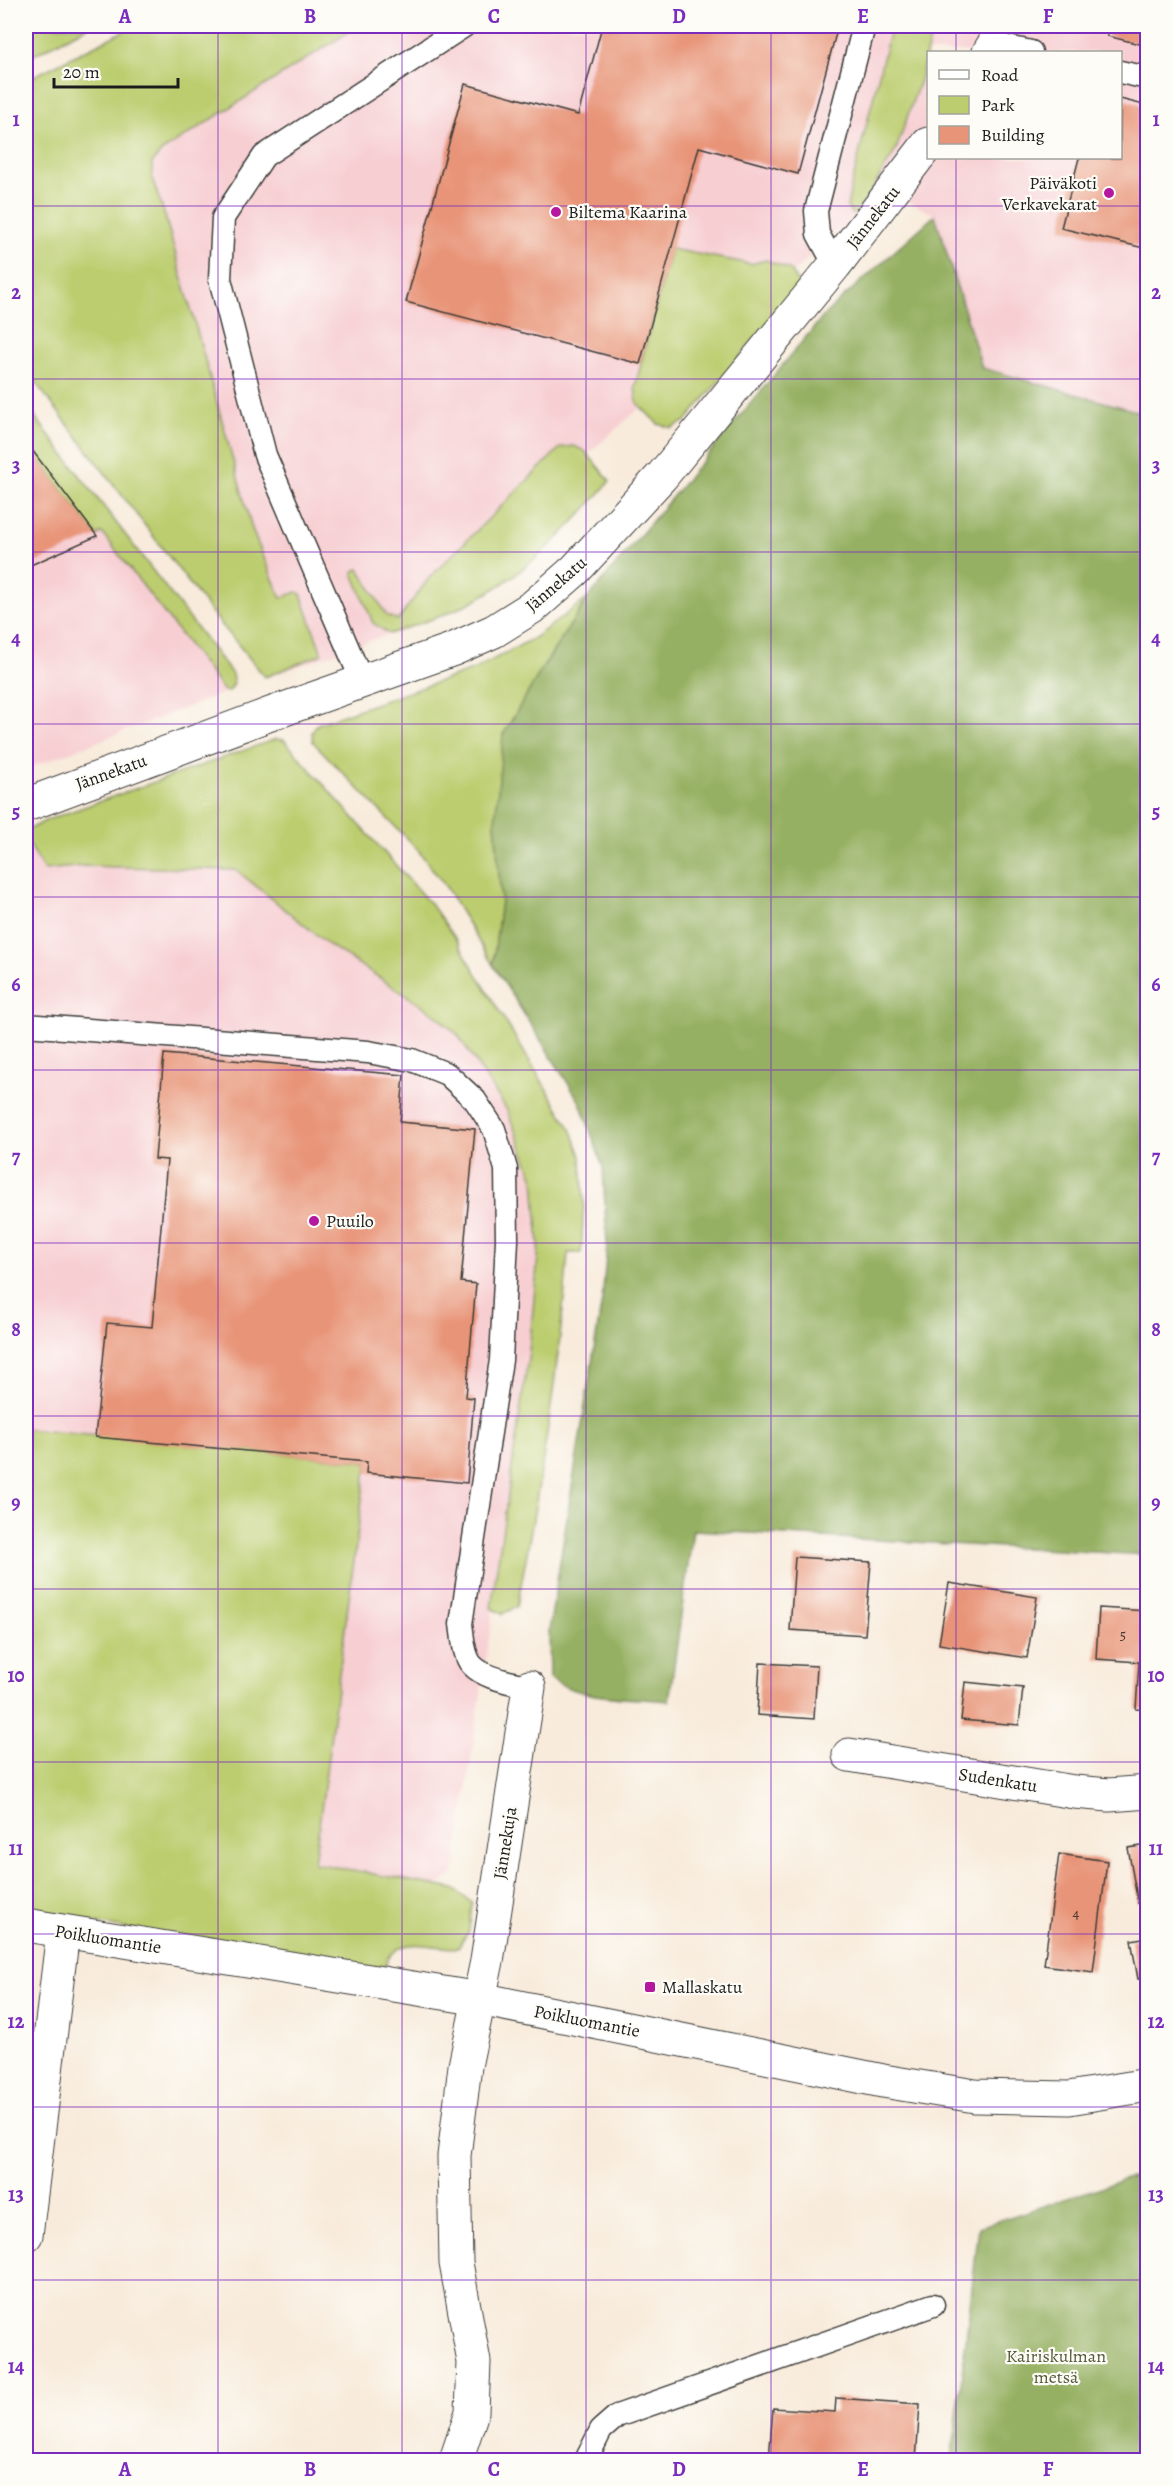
<svg xmlns="http://www.w3.org/2000/svg" width="1173" height="2486" font-family="Alegreya,serif">
  <style>
    .built { fill: #f7cfd3; fill-rule: evenodd }
    .green { fill: #bccd70; stroke: #6c7446; stroke-width: 1.5 }
    .forest { fill: #95b062; stroke: #58663f; stroke-width: 1.5 }
    .building { fill: #e89478 }
    .lines { fill: none; stroke-linecap: round; stroke-linejoin: round }
    .service-casing { stroke: #3d3b39; stroke-width: 25 }
    .minor-casing { stroke: #3d3b39; stroke-width: 35 }
    .tertiary-casing { stroke: #3d3b39; stroke-width: 35 }
    .service { stroke: #fff; stroke-width: 22 }
    .minor { stroke: #fff; stroke-width: 33 }
    .tertiary { stroke: #fff; stroke-width: 33 }
    .grid { fill: none; stroke: #7b2cbf; stroke-width: 1.5; stroke-opacity: 0.55 }
    .poi-dot { fill: #b5179e; stroke: #fdfcf7; stroke-width: 2 }
    .labels { text-anchor: middle; dominant-baseline: central; stroke-width: 4.5; stroke-linejoin: round; paint-order: stroke }
    .number-label { font-size: 15px; fill: #4f3a33 }
    .poi-label { font-size: 18px; fill: #1c1c1c; stroke: #fdfcf7; text-anchor: start }
    .street-label { font-size: 18px; fill: #1c1c1c; stroke: #fdfcf7 }
    .park-label { font-size: 18px; fill: #545a39; stroke: #fdfcf7 }
    .neatline { fill: none; stroke: #7b2cbf; stroke-width: 2 }
    .grid-label { font-size: 20px; text-anchor: middle; font-weight: bold; fill: #7b2cbf }
  </style>
  <rect width="100%" height="100%" fill="#fdfcf7"/>
  <filter id="ink" filterUnits="userSpaceOnUse"><feTurbulence type="fractalNoise" baseFrequency=".0167" numOctaves="2"/><feDisplacementMap in="SourceGraphic" scale="12" xChannelSelector="R" yChannelSelector="G"/><feConvolveMatrix kernelMatrix="1 2 1 2 8 2 1 2 1" color-interpolation-filters="sRGB"/></filter>
  <filter id="wash" filterUnits="userSpaceOnUse"><feTurbulence type="fractalNoise" baseFrequency=".008" numOctaves="4" result="noise"/><feDisplacementMap in="SourceGraphic" scale="24" xChannelSelector="R" yChannelSelector="G"/><feGaussianBlur stdDeviation="1.35" result="paint"/><feColorMatrix in="noise" values="0 0 0 0 0 0 0 0 0 0 0 0 0 0 0 0 0 1.4 0 .05"/><feComposite in="paint" operator="in"/></filter>
  <g filter="url(#wash)">
    <rect width="100%" height="100%" fill="#f8ebdb"/>
    <!-- built -->
    <g class="built">
      <path d="M322,26H1147V414L982,368L935,215L885,190L507,526L439,617L270,676L26,344V190ZM928,52H1120V158H928Z"/>
      <path d="M26,428L229,691L26,769Z"/>
      <path d="M281,760L416,940L539,1167L546,1257L454,1873L389,1922L26,1851V856L73,833Z"/>
    </g>
    <!-- green -->
    <g class="green">
      <path d="M29,26H89L26,59V27Z"/>
      <path d="M134,26H358L162,151L152,163V178L165,216L253,532L281,598L297,592L301,594L322,654L265,677L212,613L26,370V80Z"/>
      <path d="M891,26H933L920,80L896,150L858,212L852,214L847,207L851,187Z"/>
      <path d="M671,249L751,264L766,260L791,270L799,285L686,421L672,428L658,424L637,403L635,387Z"/>
      <path d="M26,405L232,674L234,684L229,691H224L110,543L102,533L97,536L26,442Z"/>
      <path d="M574,446L585,451L610,481C570,528 530,571 475,600C448,615 418,624 389,634L373,623L353,573L356,570L359,569L387,616L398,620L429,578L560,448Z"/>
      <path d="M588,598L543,667L495,822L501,901L493,965L446,887L417,849L313,742L312,732L317,724L475,669L534,638Z"/>
      <path d="M276,739L284,740L433,907L455,938L572,1131L581,1156L584,1202L581,1253H568C559,1372 539,1490 517,1607L502,1614L491,1608L529,1352L539,1246L534,1179L507,1110L458,1035L432,1012L329,945L236,870L84,866L44,870L26,839V831L47,820Z"/>
      <path d="M26,1429L367,1462L314,1863L454,1889L472,1903L469,1931L458,1948C421,1948 397,1931 381,1973L26,1911Z"/>
    </g>
    <!-- forest -->
    <g class="forest">
      <path d="M935,215L982,368L1147,414V1555L693,1530L669,1701C632,1697 581,1701 550,1678L549,1630L602,1300L607,1246L603,1167L580,1102L493,965L501,901L495,822L503,735L543,667L588,598L826,313Z"/>
      <path d="M1147,2172V2460H952L979,2227Z"/>
    </g>
    <g id="blocks">
      <!-- building -->
      <g class="building">
        <path d="M602,26H838L798,174L699,147L640,364L406,302L465,84L578,115Z"/>
        <path d="M1110,26H1148V46L1107,36Z"/>
        <path d="M1120,99L1148,106V249L1061,228L1079,158H1120Z"/>
        <path d="M26,442L97,536L26,567Z"/>
        <path d="M164,1054L404,1075L400,1122L475,1129L461,1282L476,1284L466,1397L474,1398L467,1483L366,1473L367,1462L95,1437L107,1323L152,1327L167,1160L155,1159Z"/>
        <path d="M795,1557L871,1562L865,1635L790,1630Z"/>
        <path d="M949,1583L1037,1597L1027,1658L939,1644Z"/>
        <path d="M1099,1608L1148,1611V1710L1136,1709L1139,1662L1096,1659Z"/>
        <path d="M760,1663L817,1666L814,1719L757,1715Z"/>
        <path d="M965,1682L1023,1688L1019,1725L961,1720Z"/>
        <path d="M1148,1845V1901L1138,1903L1128,1848Z"/>
        <path d="M1059,1854L1107,1861L1093,1972L1044,1965Z"/>
        <path d="M1148,1937V1977L1138,1979L1131,1940Z"/>
        <path d="M836,2398L920,2404L916,2460H769L773,2408L835,2412Z"/>
      </g>
    </g>
  </g>
  <g filter="url(#ink)">
    <use href="#blocks" fill-opacity="0" stroke="#3d3b39" stroke-width="1.5"/>
    <g class="lines">
      <!-- service casing -->
      <g class="service-casing">
        <g id="service">
          <path d="M998,26L994,44L1031,52"/>
          <path d="M1120,72L1148,78"/>
          <path d="M835,265L818,234L816,211L864,26"/>
          <path d="M362,681L265,455L220,279L223,218L264,156L464,26"/>
          <path d="M26,1025L368,1052L412,1060L447,1074L475,1100L494,1129L506,1169L507,1240L501,1360L461,1624C463,1636 463,1655 472,1665C485,1679 512,1682 529,1687"/>
          <path d="M586,2460L601,2430L617,2416L933,2305"/>
        </g>
      </g>
      <!-- minor casing -->
      <g class="minor-casing">
        <g id="minor">
          <path d="M989,52L994,44"/>
          <path d="M26,805L273,713L454,649L494,631L534,606L575,570L662,476L835,265L928,144"/>
          <path d="M849,1755L1074,1792L1109,1795L1148,1792"/>
          <path d="M26,2235L63,1932"/>
          <path d="M456,2460L472,2412L474,2362L456,2263L454,2156L465,2066L487,1961L529,1687"/>
        </g>
      </g>
      <!-- tertiary casing -->
      <g class="tertiary-casing">
        <path id="tertiary" d="M26,1925L480,1999L883,2081L975,2096L1069,2098L1148,2085"/>
      </g>
      <!-- service -->
      <use href="#service" class="service"/>
      <!-- minor -->
      <use href="#minor" class="minor"/>
      <!-- tertiary -->
      <use href="#tertiary" class="tertiary"/>
    </g>
  </g>
  <!-- grid -->
  <path class="grid" d="M218,26V2460M402,26V2460M586,26V2460M771,26V2460M956,26V52M956,158V2460M26,206H1148M26,379H1148M26,552H1148M26,724H1148M26,897H1148M26,1070H1148M26,1243H1148M26,1416H1148M26,1589H1148M26,1762H1148M26,1934H1148M26,2107H1148M26,2280H1148"/>
  <!-- markers -->
  <g class="poi-dot">
    <circle cx="1109" cy="193" r="6"/>
    <circle cx="556" cy="212" r="6"/>
    <circle cx="314" cy="1221" r="6"/>
    <rect x="644" y="1981" width="12" height="12" rx="3"/>
  </g>
  <g class="labels">
    <!-- number labels -->
    <g class="number-label">
      <text x="1123" y="1635">5</text>
      <text x="1076" y="1913">4</text>
    </g>
    <!-- poi labels -->
    <g class="poi-label">
      <text x="1097" y="183" text-anchor="end">Päiväkoti<tspan x="1097" dy="21">Verkavekarat</tspan></text>
      <text x="568" y="212">Biltema Kaarina</text>
      <text x="326" y="1221">Puuilo</text>
      <text x="662" y="1987">Mallaskatu</text>
    </g>
    <!-- street labels -->
    <g class="street-label">
      <text transform="translate(873 217) rotate(-52)">Jännekatu</text>
      <text transform="translate(556 584) rotate(-41)">Jännekatu</text>
      <text transform="translate(111 772) rotate(-20)">Jännekatu</text>
      <text transform="translate(998 1780) rotate(9)">Sudenkatu</text>
      <text transform="translate(505 1843) rotate(-81)">Jännekuja</text>
      <text transform="translate(108 1939) rotate(9)">Poikluomantie</text>
      <text transform="translate(587 2021) rotate(11)">Poikluomantie</text>
    </g>
    <!-- park labels -->
    <g class="park-label">
      <text x="1056" y="2356">Kairiskulman<tspan x="1056" dy="21">metsä</tspan></text>
    </g>
  </g>
  <!-- margin -->
  <rect width="1173" height="2486" fill="none" stroke="#fdfcf7" stroke-width="66"/>
  <!-- legend -->
  <rect x="927" y="51" width="195" height="108" fill="#fdfcf7" stroke="#a3a29f" stroke-width="1.5"/>
  <rect x="939" y="70" width="30" height="9" fill="#ffffff" stroke="#a3a29f" stroke-width="1.5"/>
  <text x="981" y="81" font-size="18" fill="#1c1c1c">Road</text>
  <rect x="939" y="96" width="30" height="18" fill="#bccd70" stroke="#a3a29f" stroke-width="1.5"/>
  <text x="981" y="111" font-size="18" fill="#1c1c1c">Park</text>
  <rect x="939" y="126" width="30" height="18" fill="#e89478" stroke="#a3a29f" stroke-width="1.5"/>
  <text x="981" y="141" font-size="18" fill="#1c1c1c">Building</text>
  <!-- scale -->
  <path d="M54 78v9h124v-9" fill="none" stroke="#1c1c1c" stroke-width="3"/>
  <text x="63" y="78" font-size="18" fill="#1c1c1c" stroke="#fdfcf7" stroke-width="4.5" paint-order="stroke">20 m</text>
  <rect x="33" y="33" width="1107" height="2420" class="neatline"/>
  <g class="grid-label">
    <text x="125" y="23">A</text>
    <text x="310" y="23">B</text>
    <text x="494" y="23">C</text>
    <text x="679" y="23">D</text>
    <text x="863" y="23">E</text>
    <text x="1048" y="23">F</text>
    <text x="16" y="126">1</text>
    <text x="1156" y="126">1</text>
    <text x="16" y="299">2</text>
    <text x="1156" y="299">2</text>
    <text x="16" y="472">3</text>
    <text x="1156" y="472">3</text>
    <text x="16" y="645">4</text>
    <text x="1156" y="645">4</text>
    <text x="16" y="818">5</text>
    <text x="1156" y="818">5</text>
    <text x="16" y="991">6</text>
    <text x="1156" y="991">6</text>
    <text x="16" y="1163">7</text>
    <text x="1156" y="1163">7</text>
    <text x="16" y="1336">8</text>
    <text x="1156" y="1336">8</text>
    <text x="16" y="1509">9</text>
    <text x="1156" y="1509">9</text>
    <text x="16" y="1682">10</text>
    <text x="1156" y="1682">10</text>
    <text x="16" y="1855">11</text>
    <text x="1156" y="1855">11</text>
    <text x="16" y="2028">12</text>
    <text x="1156" y="2028">12</text>
    <text x="16" y="2201">13</text>
    <text x="1156" y="2201">13</text>
    <text x="16" y="2373">14</text>
    <text x="1156" y="2373">14</text>
    <text x="125" y="2476">A</text>
    <text x="310" y="2476">B</text>
    <text x="494" y="2476">C</text>
    <text x="679" y="2476">D</text>
    <text x="863" y="2476">E</text>
    <text x="1048" y="2476">F</text>
  </g>
</svg>
